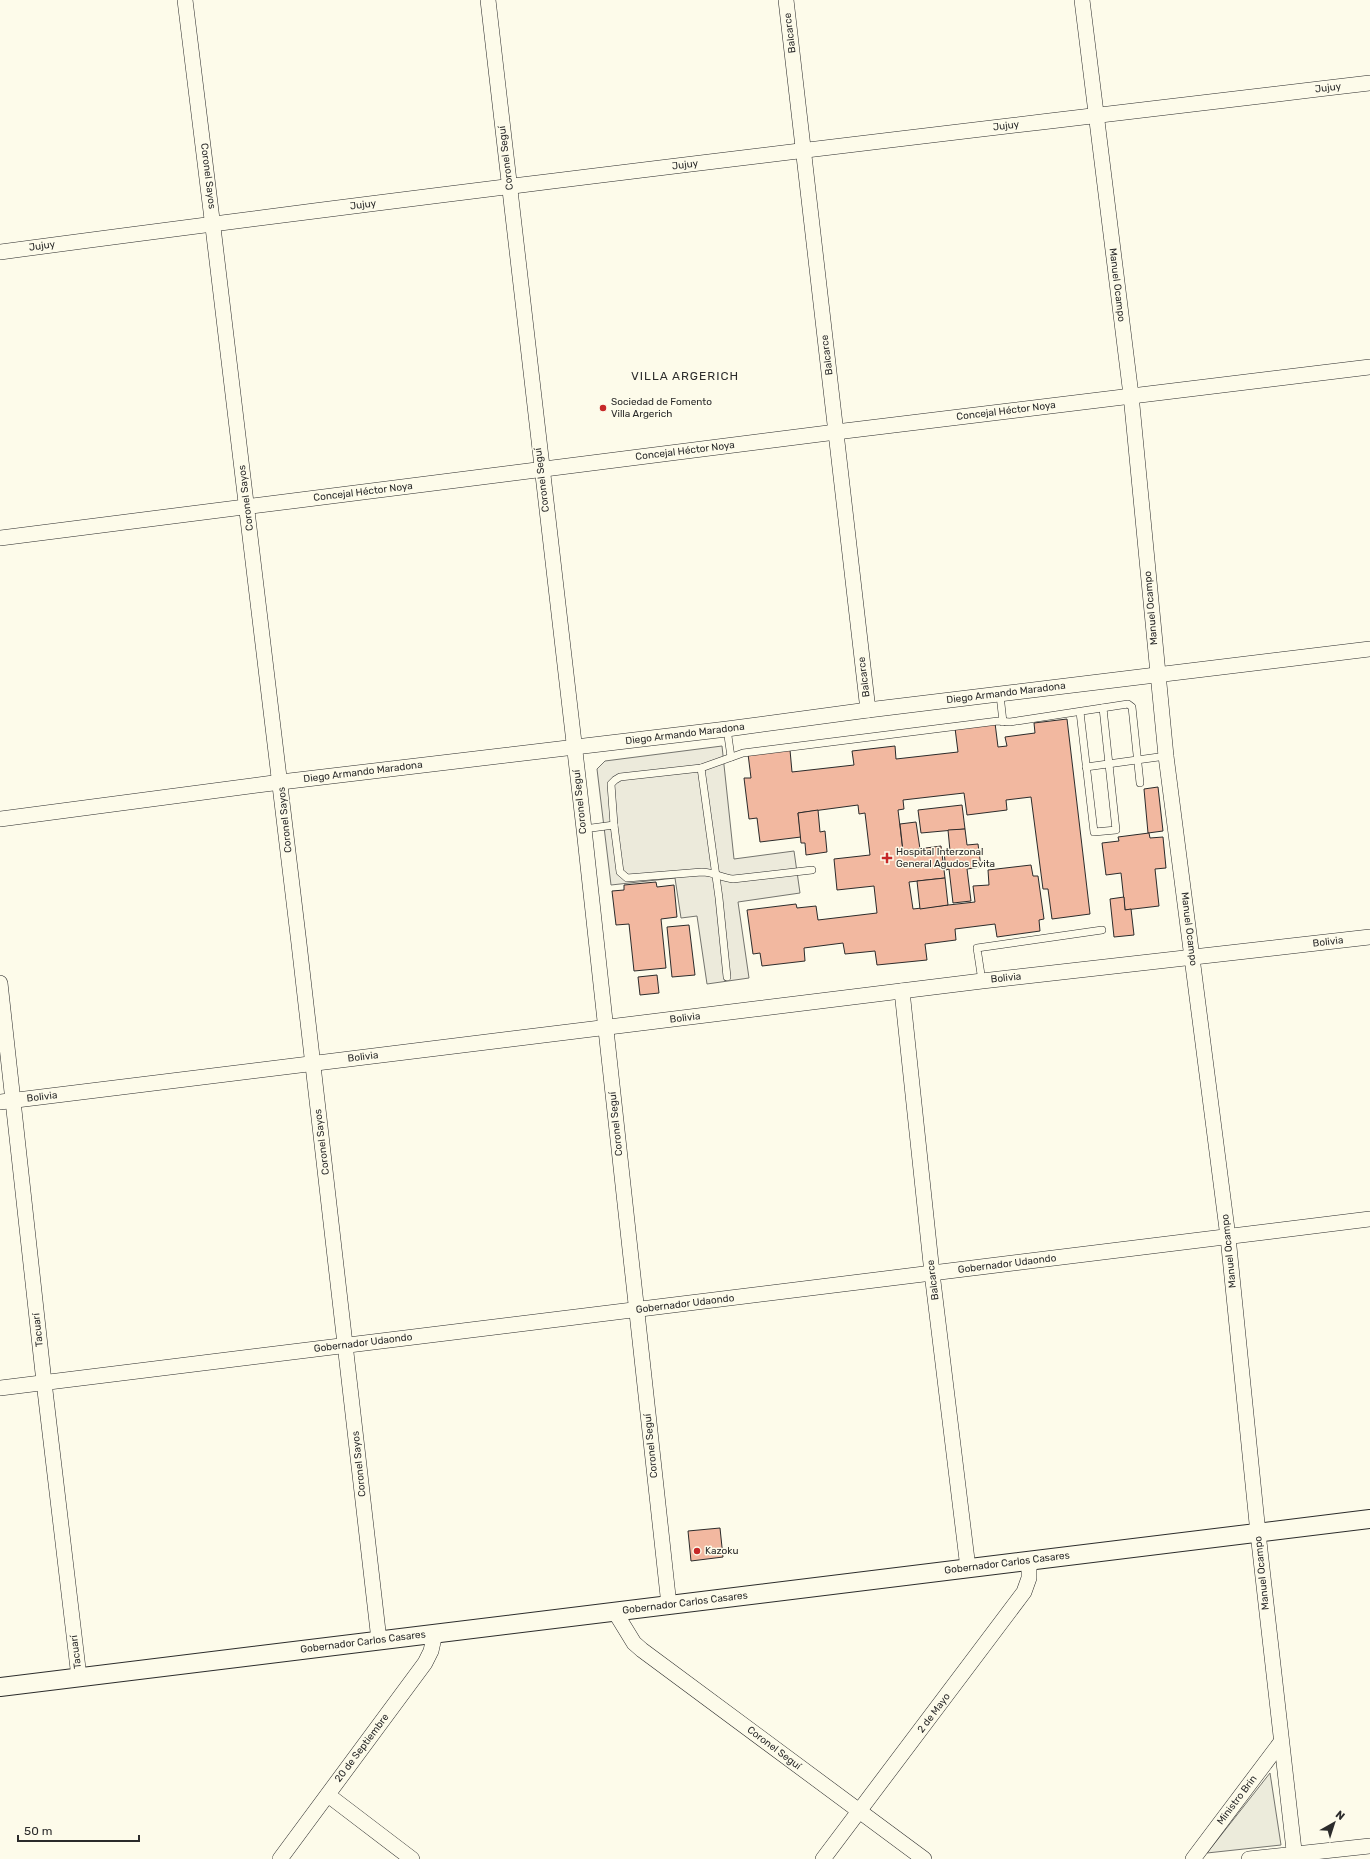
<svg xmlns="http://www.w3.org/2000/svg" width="1370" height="1859" font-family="Rubik,sans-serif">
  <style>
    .green { fill: #ecebdb; stroke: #74746e }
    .parking { fill: #eceadb; stroke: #74746e }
    .building { fill: #f2b8a0; stroke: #2b2b2b }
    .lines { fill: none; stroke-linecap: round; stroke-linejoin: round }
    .service-casing { stroke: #2b2b2b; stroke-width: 8 }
    .minor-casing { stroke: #2b2b2b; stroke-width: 16 }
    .tertiary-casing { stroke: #2b2b2b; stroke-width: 20 }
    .service { stroke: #fdfbea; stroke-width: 7 }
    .minor { stroke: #fdfbea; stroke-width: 15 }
    .tertiary { stroke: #fdfbea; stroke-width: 18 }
    .poi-dot { fill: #c62828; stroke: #fdfbea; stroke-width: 1.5 }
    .labels { text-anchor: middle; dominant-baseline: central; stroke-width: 3; stroke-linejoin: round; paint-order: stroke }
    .street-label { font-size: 10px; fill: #2b2b2b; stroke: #fdfbea }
    .poi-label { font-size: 10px; fill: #2b2b2b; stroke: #fdfbea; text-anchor: start }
    .quarter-label { font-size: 12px; letter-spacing: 1px; fill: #2b2b2b; stroke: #fdfbea }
  </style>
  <rect width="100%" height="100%" fill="#fdfbea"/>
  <!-- green -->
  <path class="green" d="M1270,1773L1281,1845L1207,1853Z"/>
  <!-- parking -->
  <path class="parking" d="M722,746L734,859L794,851L800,893L738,902L749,978L707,984L697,916L681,918L675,878L611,885L597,769L605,761Z"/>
  <!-- building -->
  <g class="building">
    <path d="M1067,719L1090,914L1052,919L1048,889H1043L1031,797L1006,800L1007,810L967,815L964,793L903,800L904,809L898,810L903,851L941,846L945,878L909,882L913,909L975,902L973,886L989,885L988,870L1031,865L1033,876H1038L1044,919L1039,920L1040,931L997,937L995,924L955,929L956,940L925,944L927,960L877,965L875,951L845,954L843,943L804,948L805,961L762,966L760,953L753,954L747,910L796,904L797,908L816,906L818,920L877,913L874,886L837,890L834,859L870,855L865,813L859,814L858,805L798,813L801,837L760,842L757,818L749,819L744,778H751L748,754L790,750L792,772L854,765L852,751L895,746L896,759L958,752L955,728L995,723L998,747L1007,746L1005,737L1035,733L1034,723Z"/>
    <path d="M1158,787L1163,831L1148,833L1144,789Z"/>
    <path d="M962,805L965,829L921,833L918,810Z"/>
    <path d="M818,810L820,832L825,831L827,852L806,855L805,843H801L798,813Z"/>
    <path d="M916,822L920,849L903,851L900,824Z"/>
    <path d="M965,829L967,845L978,844L981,867L967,869L971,901L953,903L949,869L946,870L944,852L950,851L948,830Z"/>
    <path d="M1149,833L1150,838L1163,837L1166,868L1155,869L1159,906L1125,910L1121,873L1106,875L1102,843L1119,841L1118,837Z"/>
    <path d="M945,878L948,905L920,909L917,881Z"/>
    <path d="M656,882L657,887L674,885L677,917L661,919L666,968L634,971L629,924L616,925L612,891L624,890V885Z"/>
    <path d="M1124,897L1125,910L1131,909L1134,935L1114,937L1110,899Z"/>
    <path d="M689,925L695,975L672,977L667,927Z"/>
    <path d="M657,975L659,993L640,995L638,977Z"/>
    <path d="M720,1528L723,1557L691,1561L688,1531Z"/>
  </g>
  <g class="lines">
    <!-- service casing -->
    <g class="service-casing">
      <g id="service">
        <path d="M1000,695L1003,722"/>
        <path d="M1080,712L1094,832L1116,830L1103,708"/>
        <path d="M727,729L731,757"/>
        <path d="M1086,767L1166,756"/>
        <path d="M701,768L719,898L727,977"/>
        <path d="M584,829L614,825"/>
        <path d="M812,870L733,879C722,878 713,872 702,872L627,878L620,872L614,825L611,784L615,780L620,777L701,768L743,753L998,721L1010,722L1128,704L1132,707L1140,783"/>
        <path d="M982,981L977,948L1102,930"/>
      </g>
    </g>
    <!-- minor casing -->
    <g class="minor-casing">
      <g id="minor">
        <path d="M185,0C207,170 226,341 247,511C293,887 337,1264 379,1640"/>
        <path d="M488,0L584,829L669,1605"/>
        <path d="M786,0L868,710"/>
        <path d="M1082,0L1131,395L1166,756L1228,1237L1258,1533L1295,1859"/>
        <path d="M0,252C456,191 913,137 1370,83"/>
        <path d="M0,538L836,432L1370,367"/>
        <path d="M0,819L281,782L727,729L868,710L1370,649"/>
        <path d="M0,983L44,1382L79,1677"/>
        <path d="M902,991L932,1273L968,1568"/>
        <path d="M0,1102L982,981L1370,937"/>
        <path d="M0,1388L1370,1219"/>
        <path d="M615,1612L634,1643L642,1650L924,1859"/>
        <path d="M328,1795L412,1859"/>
        <path d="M280,1859L425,1663L431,1651L435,1633"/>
        <path d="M823,1859L1024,1592L1029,1578V1560"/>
        <path d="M1193,1859L1281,1742"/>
        <path d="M1249,1859L1370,1846"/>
      </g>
    </g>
    <!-- tertiary casing -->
    <g class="tertiary-casing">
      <path id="tertiary" d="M0,1687L1370,1519"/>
    </g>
    <!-- service -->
    <use href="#service" class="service"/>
    <!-- minor -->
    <use href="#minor" class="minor"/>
    <!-- tertiary -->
    <use href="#tertiary" class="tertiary"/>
  </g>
  <!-- markers -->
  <g class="poi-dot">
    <circle cx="603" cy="408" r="4"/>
    <path d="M885 852h4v4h4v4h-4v4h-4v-4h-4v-4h4z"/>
    <circle cx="697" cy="1551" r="4"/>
  </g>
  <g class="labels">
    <!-- street labels -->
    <g class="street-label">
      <text transform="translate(790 33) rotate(-97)">Balcarce</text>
      <text transform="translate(1328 88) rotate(-7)">Jujuy</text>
      <text transform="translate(1006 126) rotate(-7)">Jujuy</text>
      <text transform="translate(506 158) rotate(-97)">Coronel Seguí</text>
      <text transform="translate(685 165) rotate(-7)">Jujuy</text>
      <text transform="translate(208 176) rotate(83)">Coronel Sayos</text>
      <text transform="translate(363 205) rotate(-7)">Jujuy</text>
      <text transform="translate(42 246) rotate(-8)">Jujuy</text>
      <text transform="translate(1117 285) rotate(83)">Manuel Ocampo</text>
      <text transform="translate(827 355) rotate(-97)">Balcarce</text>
      <text transform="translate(1006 411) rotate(-7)">Concejal Héctor Noya</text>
      <text transform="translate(685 451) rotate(-7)">Concejal Héctor Noya</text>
      <text transform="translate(542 480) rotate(-97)">Coronel Seguí</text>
      <text transform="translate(363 492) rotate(-7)">Concejal Héctor Noya</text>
      <text transform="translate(246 498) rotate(-97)">Coronel Sayos</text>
      <text transform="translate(1151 608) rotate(-95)">Manuel Ocampo</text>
      <text transform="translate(864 677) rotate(-97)">Balcarce</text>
      <text transform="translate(1006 693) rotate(-7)">Diego Armando Maradona</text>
      <text transform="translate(685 734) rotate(-7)">Diego Armando Maradona</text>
      <text transform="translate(363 772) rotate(-7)">Diego Armando Maradona</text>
      <text transform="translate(580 802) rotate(-96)">Coronel Seguí</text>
      <text transform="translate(285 820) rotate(-96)">Coronel Sayos</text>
      <text transform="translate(1189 929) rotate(83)">Manuel Ocampo</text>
      <text transform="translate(1328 942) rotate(-7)">Bolivia</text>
      <text transform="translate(1006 978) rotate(-6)">Bolivia</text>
      <text transform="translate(685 1018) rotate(-7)">Bolivia</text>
      <text transform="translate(363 1057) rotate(-7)">Bolivia</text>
      <text transform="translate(42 1097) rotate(-7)">Bolivia</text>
      <text transform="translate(616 1124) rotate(-96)">Coronel Seguí</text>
      <text transform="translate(322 1142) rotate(-97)">Coronel Sayos</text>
      <text transform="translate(1229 1251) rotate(-96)">Manuel Ocampo</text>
      <text transform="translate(1007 1264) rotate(-7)">Gobernador Udaondo</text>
      <text transform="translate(933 1280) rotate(-97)">Balcarce</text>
      <text transform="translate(685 1304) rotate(-7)">Gobernador Udaondo</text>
      <text transform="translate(38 1330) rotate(-96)">Tacuarí</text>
      <text transform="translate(363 1343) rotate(-7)">Gobernador Udaondo</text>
      <text transform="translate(651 1446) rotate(-96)">Coronel Seguí</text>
      <text transform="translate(359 1464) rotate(-96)">Coronel Sayos</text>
      <text transform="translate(1007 1563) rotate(-7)">Gobernador Carlos Casares</text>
      <text transform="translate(1262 1573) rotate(-96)">Manuel Ocampo</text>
      <text transform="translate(685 1603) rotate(-7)">Gobernador Carlos Casares</text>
      <text transform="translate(363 1642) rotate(-7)">Gobernador Carlos Casares</text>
      <text transform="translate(76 1652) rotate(-97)">Tacuarí</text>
      <text transform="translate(934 1713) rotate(-53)">2 de Mayo</text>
      <text transform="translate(362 1748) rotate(-53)">20 de Septiembre</text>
      <text transform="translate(774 1748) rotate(37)">Coronel Seguí</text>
      <text transform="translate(1237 1800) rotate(-53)">Ministro Brin</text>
    </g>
    <!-- poi labels -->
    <g class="poi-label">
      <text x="611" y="402">Sociedad de Fomento<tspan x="611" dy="12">Villa Argerich</tspan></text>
      <text x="896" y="852">Hospital Interzonal<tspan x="896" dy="12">General Agudos Evita</tspan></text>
      <text x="705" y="1551">Kazoku</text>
    </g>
    <!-- quarter labels -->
    <g class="quarter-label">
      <text x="685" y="376">VILLA ARGERICH</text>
    </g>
  </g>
  <!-- north arrow -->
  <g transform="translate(1334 1823) rotate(39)" stroke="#fdfbea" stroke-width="3" paint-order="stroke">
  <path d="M0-3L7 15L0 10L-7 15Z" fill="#2b2b2b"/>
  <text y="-6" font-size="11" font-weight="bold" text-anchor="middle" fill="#2b2b2b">N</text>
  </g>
  <!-- scale -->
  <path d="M18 1835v6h121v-6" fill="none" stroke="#2b2b2b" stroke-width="2"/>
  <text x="24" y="1835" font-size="12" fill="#2b2b2b" stroke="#fdfbea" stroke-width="3" paint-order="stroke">50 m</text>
</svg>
